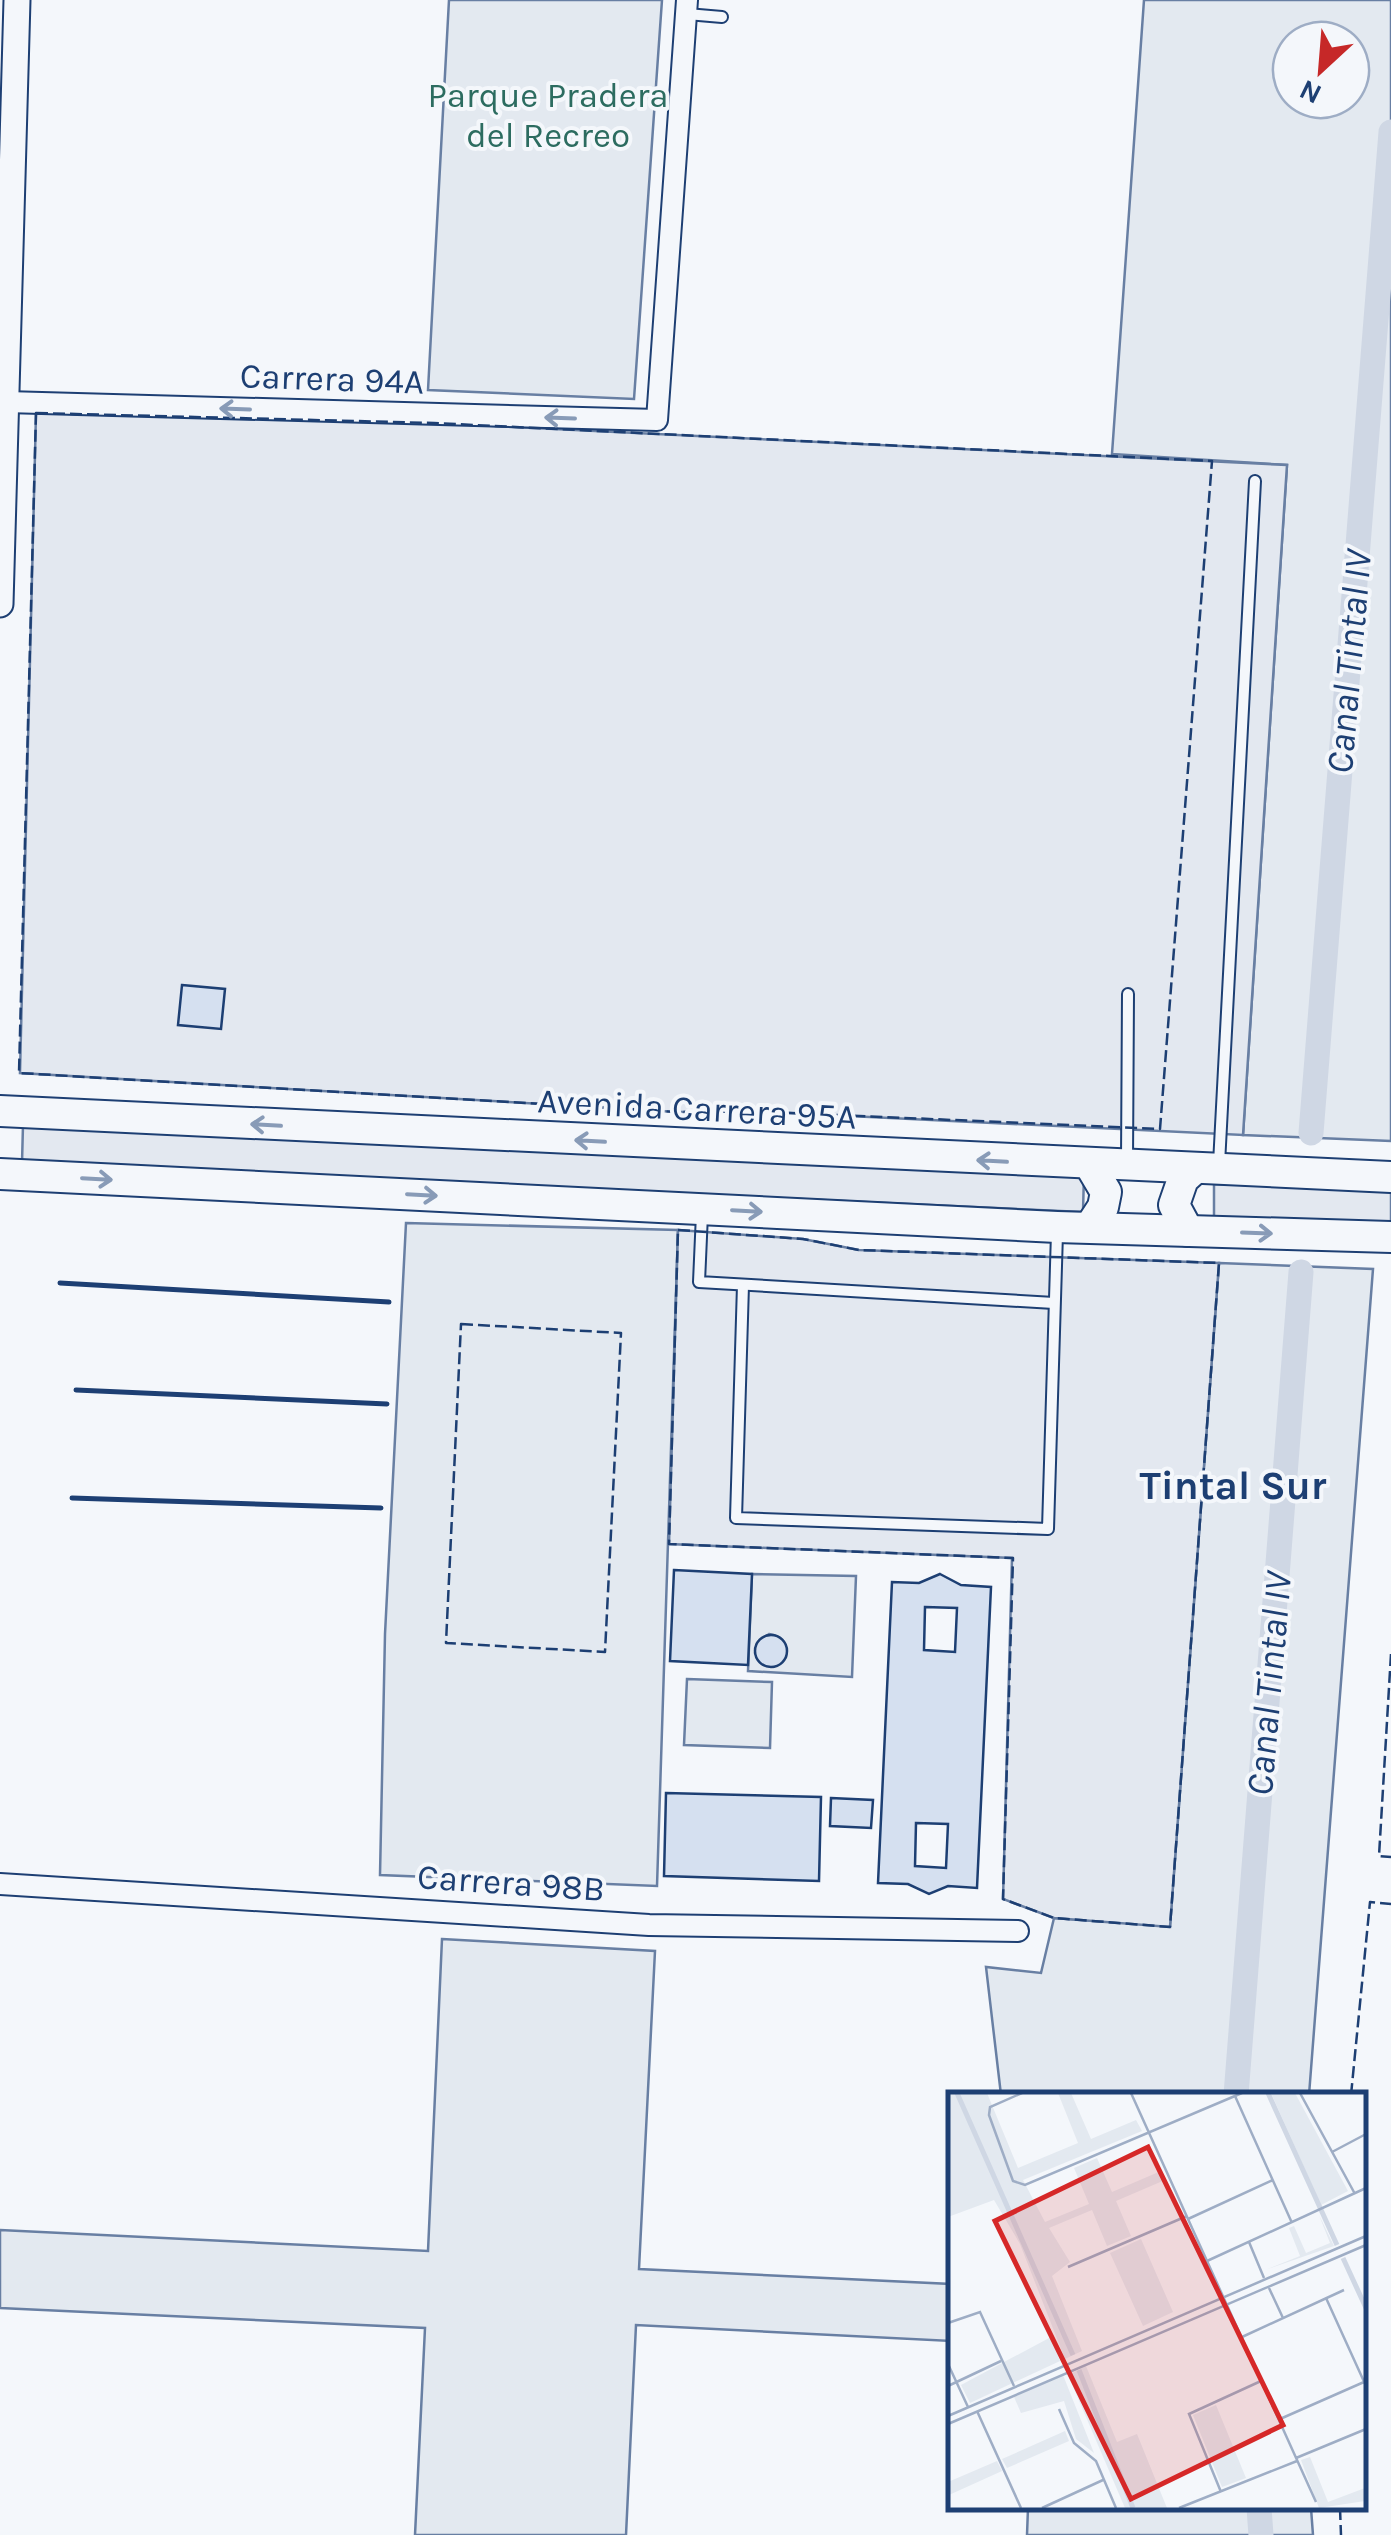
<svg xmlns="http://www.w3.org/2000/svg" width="1391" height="2535" font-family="Karla,sans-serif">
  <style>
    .green { fill: #e3e9f0; stroke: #687fa3; stroke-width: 2.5; fill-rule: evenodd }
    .parking { fill: #e3e8f0; stroke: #687fa3; stroke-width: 2.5 }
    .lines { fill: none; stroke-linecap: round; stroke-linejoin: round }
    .canal { stroke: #cfd7e4; stroke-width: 25 }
    .building { fill: #d5e0f0; stroke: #1d3f73; stroke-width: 2.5; fill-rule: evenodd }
    .service-casing { stroke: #1d3f73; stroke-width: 14 }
    .minor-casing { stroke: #1d3f73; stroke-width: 24 }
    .tertiary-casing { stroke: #1d3f73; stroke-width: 29 }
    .secondary-casing { stroke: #1d3f73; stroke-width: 34 }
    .service { stroke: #f4f7fb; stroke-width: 10 }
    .minor { stroke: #f4f7fb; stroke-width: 20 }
    .tertiary { stroke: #f4f7fb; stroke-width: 25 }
    .secondary { stroke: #f4f7fb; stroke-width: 30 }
    .fence { stroke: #1d3f73; stroke-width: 2.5; stroke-dasharray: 12 5; stroke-linecap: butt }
    .wall { stroke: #1d3f73; stroke-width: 5 }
    .oneway { stroke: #889bb7 }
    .labels { text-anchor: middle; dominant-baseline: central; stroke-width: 8; stroke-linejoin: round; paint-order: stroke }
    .park-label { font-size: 35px; fill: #2c6c60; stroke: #f4f7fb }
    .street-label { font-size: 35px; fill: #1d3f73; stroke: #f4f7fb }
    .water-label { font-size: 38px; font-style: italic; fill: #1d3f73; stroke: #f4f7fb }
    .quarter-label { font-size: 40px; font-weight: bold; fill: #1d3f73; stroke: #f4f7fb }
    .inset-river { fill: none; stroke: #cfd7e4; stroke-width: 5 }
    .inset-road { fill: none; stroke: #9eadc5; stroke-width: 2.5 }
    .view { fill: #d62828; fill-opacity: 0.15; stroke: #d62828; stroke-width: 5 }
    .inset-edge { fill: none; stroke: #1d3f73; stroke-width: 5 }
  </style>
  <rect width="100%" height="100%" fill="#f4f7fb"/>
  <!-- green -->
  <g class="green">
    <path d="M449,0H662L634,399L428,390Z"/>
    <path d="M1144,0H1391V1141L1243,1135L1287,465L1112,454ZM1291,40H1351V100H1291Z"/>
    <path d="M406,1223L678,1230L657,1886L380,1875L385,1634Z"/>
    <path d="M1219,1263L1373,1269L1309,2095H1001L986,1967L1041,1973L1054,1918L1170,1926Z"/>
    <path d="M752,1574L856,1576L852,1677L748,1671ZM769,1634C782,1636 788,1644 786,1657L773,1667L763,1665L755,1653L757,1643Z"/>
    <path d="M687,1679L772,1682L770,1748L684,1745Z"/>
    <path d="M442,1939L655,1951L639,2269L951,2284V2341L636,2325L626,2535H415L425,2328L0,2308V2230L428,2251Z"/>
    <path d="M1028,2508H1311L1313,2535H1027Z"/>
  </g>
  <!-- parking -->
  <g class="parking">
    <path d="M36,413L434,423L1287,465L1243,1135L746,1111L677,1112L20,1073Z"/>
    <path d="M23,1125L1084,1174L1083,1212L22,1163Z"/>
    <path d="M1214,1184L1391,1189V1225L1214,1220Z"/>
    <path d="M678,1230L803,1239L859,1250L1219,1263L1170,1927L1054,1918L1003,1899L1012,1558L669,1544Z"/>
  </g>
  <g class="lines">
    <!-- canal -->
    <g class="canal">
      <path d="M1311,1133L1391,132"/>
      <path d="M1236,2095L1301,1272"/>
      <path d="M1259,2508L1261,2535"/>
    </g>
  </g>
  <!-- building -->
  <g class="building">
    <path d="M182,985L225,989L221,1029L178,1025Z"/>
    <path d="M674,1570L752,1574L748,1665L670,1661Z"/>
    <path d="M940,1574L961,1585L991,1587L977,1888L948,1886L929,1894L908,1884L878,1883L892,1582L919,1583ZM925,1607L957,1608L955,1652L924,1650ZM916,1823L948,1824L946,1868L915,1866Z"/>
    <circle cx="771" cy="1651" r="16"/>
    <path d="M666,1793L821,1797L819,1881L664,1876Z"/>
    <path d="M831,1798L873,1800L871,1828L830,1826Z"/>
  </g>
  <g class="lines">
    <!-- service casing -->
    <g class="service-casing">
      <g id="service">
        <path d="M687,14L722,17"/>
        <path d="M1127,1161L1128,994"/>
        <path d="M1219,1164L1255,481"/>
        <path d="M702,1214L699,1282L1054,1303"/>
        <path d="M743,1285L736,1518L1048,1529L1057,1233"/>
      </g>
    </g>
    <!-- minor casing -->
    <g class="minor-casing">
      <g id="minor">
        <path d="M6,402L657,420L687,0"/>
        <path d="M0,1884L649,1925L1018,1931"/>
      </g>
    </g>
    <!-- tertiary casing -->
    <g class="tertiary-casing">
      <path id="tertiary" d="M0,604L17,0"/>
    </g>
    <!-- secondary casing -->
    <g class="secondary-casing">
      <g id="secondary">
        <path d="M0,1111L1391,1177"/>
        <path d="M0,1174L1057,1227L1391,1237"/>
        <path d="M1090,1227L1103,1207L1106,1192L1090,1165"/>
        <path d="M1188,1231L1174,1205L1183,1179L1193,1170"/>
      </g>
    </g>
    <!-- service -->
    <use href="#service" class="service"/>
    <!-- minor -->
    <use href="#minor" class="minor"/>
    <!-- tertiary -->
    <use href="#tertiary" class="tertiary"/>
    <!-- secondary -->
    <use href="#secondary" class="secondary"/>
    <!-- fence -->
    <g class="fence">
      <path d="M36,413L434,423L1212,461L1160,1129L746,1111L677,1112L19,1073Z"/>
      <path d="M678,1230L803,1239L859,1250L1219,1263L1170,1927L1054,1918L1003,1899L1013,1558L669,1544Z"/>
      <path d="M461,1324L621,1333L605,1652L446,1643Z"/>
      <path d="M1391,1654L1379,1856L1391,1857"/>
      <path d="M1351,2095L1370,1902L1391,1904"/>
      <path d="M1340,2508L1341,2535"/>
    </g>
    <!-- wall -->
    <g class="wall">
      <path d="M60,1283L389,1302"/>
      <path d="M76,1390L387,1404"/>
      <path d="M72,1498L381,1508"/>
    </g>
  </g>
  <!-- one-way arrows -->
  <defs><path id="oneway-shaft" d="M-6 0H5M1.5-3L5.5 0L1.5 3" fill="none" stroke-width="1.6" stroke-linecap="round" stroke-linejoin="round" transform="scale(2.5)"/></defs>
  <g class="oneway">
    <use href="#oneway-shaft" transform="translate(235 409) rotate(-178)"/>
    <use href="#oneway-shaft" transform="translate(560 418) rotate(-178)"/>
    <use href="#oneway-shaft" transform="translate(266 1125) rotate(-177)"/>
    <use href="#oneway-shaft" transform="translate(590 1141) rotate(-177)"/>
    <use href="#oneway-shaft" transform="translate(992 1161) rotate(-177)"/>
    <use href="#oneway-shaft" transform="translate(97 1179) rotate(3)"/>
    <use href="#oneway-shaft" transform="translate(422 1195) rotate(3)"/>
    <use href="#oneway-shaft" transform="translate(747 1211) rotate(3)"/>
    <use href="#oneway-shaft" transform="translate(1257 1233) rotate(2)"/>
  </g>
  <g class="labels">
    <!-- park labels -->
    <g class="park-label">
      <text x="548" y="95">Parque Pradera<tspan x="548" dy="40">del Recreo</tspan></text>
    </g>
    <!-- street labels -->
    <g class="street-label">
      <text transform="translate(332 379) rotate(2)">Carrera 94A</text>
      <text transform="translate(697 1109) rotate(3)">Avenida Carrera 95A</text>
      <text transform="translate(511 1883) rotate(4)">Carrera 98B</text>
    </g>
    <!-- water labels -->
    <g class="water-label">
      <text transform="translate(1349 662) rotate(-85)">Canal Tintal IV</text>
      <text transform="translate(1269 1684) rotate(-85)">Canal Tintal IV</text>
    </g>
    <!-- quarter labels -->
    <g class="quarter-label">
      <text x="1233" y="1485">Tintal Sur</text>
    </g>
  </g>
  <!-- overview -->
  <g transform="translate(948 2092)">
    <rect width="418" height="418" fill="#f4f7fb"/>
    <path d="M0,1H39L70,76L130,51L110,1H123L143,47L188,28L194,39L75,88L97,130L141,112L126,76L149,66L164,100L213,79L217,88L168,109L183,144L159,154L144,118L101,136L122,170L104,184L134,259L117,267L72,152L46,108L0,125ZM323,1H347L400,99L373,113ZM371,123L386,154L317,178L352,164L341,136L346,134L358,161L382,151ZM193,147L225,220L195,234L162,161ZM103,245L112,269L22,311L13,293ZM138,274L169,350L189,342L219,416H177L120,283ZM115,283L146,361L128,347L116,309L73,321L66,305ZM268,313L298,386L274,395L245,323ZM117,339L121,349L59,376L54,367ZM362,365L380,410L417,396V409L371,416L353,368ZM49,369L54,379L1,403L3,416L0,410V390Z" fill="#e3e9f0"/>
    <path class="inset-river" d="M9,1L125,263M320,1L389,153M395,166L418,216M131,278L185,416"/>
    <path class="inset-road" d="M74,1L42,15L41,23L65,89L77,93L294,1M183,1L368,410M352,1L407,102M287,4L344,131M384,60L418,42M240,127L325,88M301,150L316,186M259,169L418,96M120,175L239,124M321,196L335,226M378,206L418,294M0,231L32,220L66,294M294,245L396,198M0,272L20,315M0,294L53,269M111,317L126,351L148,369L168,416M29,319L73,416M0,324L418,144M332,327L416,290M0,332L418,153M348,366L418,337M273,400L241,322L313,289M94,416L155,388M231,416L349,369"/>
    <path class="view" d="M200,55L335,333L183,407L47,129Z"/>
    <rect width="418" height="418" class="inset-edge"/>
  </g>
  <!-- north arrow -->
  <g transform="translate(1321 70) rotate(206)"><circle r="48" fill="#f4f7fb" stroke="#9eadc5" stroke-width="2.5"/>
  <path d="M0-8L18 38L0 25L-18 38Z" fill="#c62828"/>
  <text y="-15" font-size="28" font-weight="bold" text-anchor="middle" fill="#1d3f73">N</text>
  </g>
</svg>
